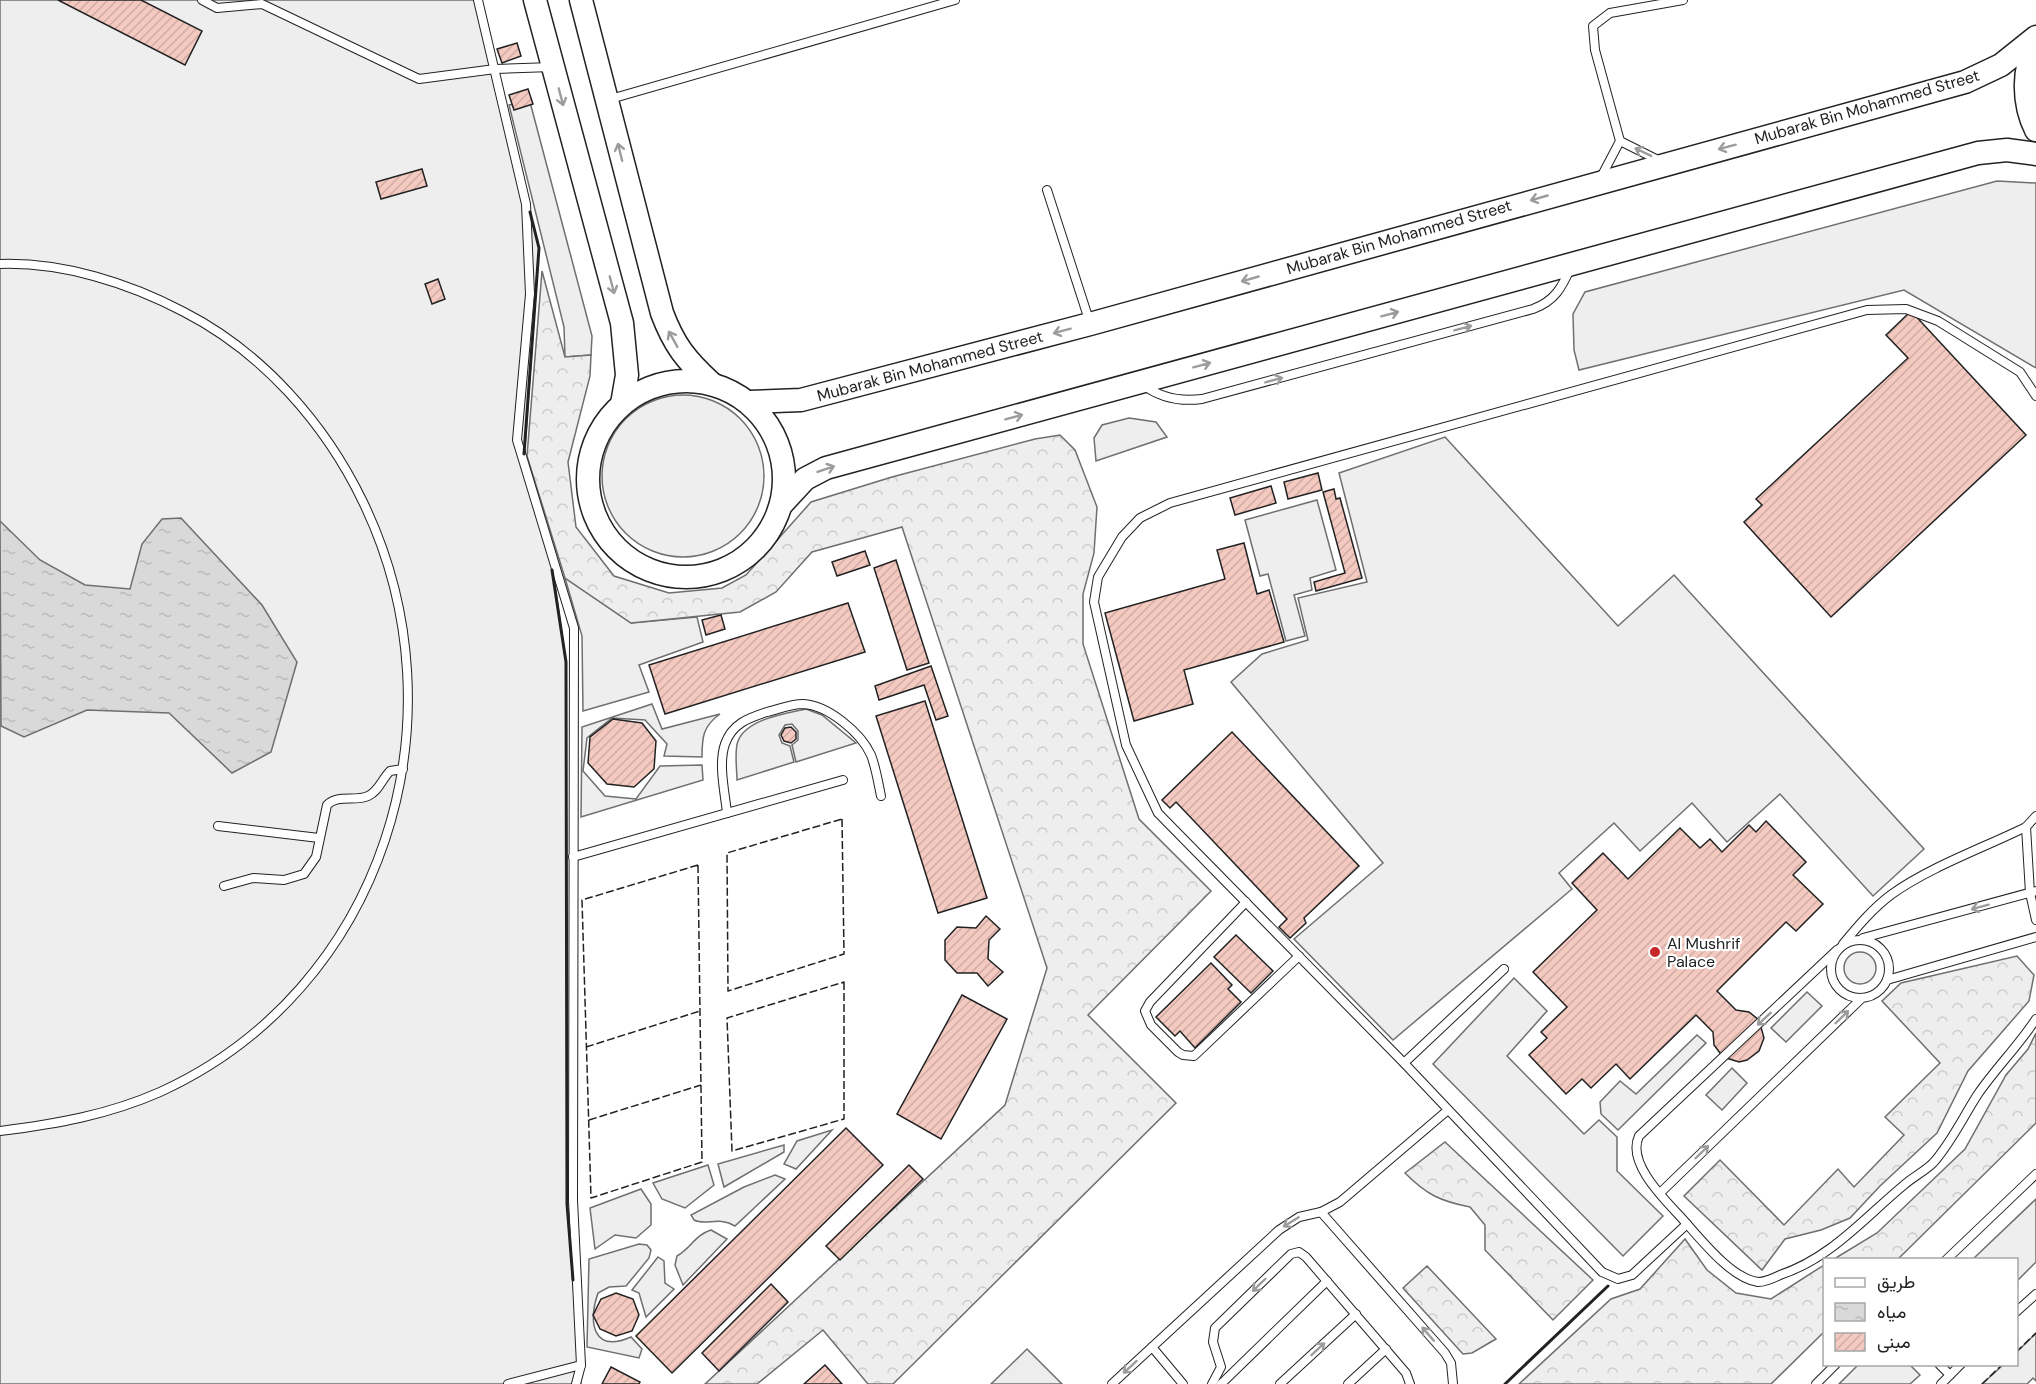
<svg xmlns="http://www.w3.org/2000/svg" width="2036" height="1384" font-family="'DM Sans',Vazirmatn,sans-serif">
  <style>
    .grass { fill: #eee; stroke: #6f6f6f; stroke-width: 1.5 }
    .forest { fill: url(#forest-crowns); stroke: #6f6f6f; stroke-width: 1.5 }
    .parking { fill: #ededed; stroke: #6f6f6f; stroke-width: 1.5 }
    .water { fill: url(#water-ripples); stroke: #6f6f6f; stroke-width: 1.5 }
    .building { fill: url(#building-hatch); stroke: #222; stroke-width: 1.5 }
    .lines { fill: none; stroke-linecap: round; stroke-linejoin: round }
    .lane-casing { stroke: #222; stroke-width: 10 }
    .secondary-casing { stroke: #222; stroke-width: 25 }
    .lane { stroke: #fff; stroke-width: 8 }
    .secondary { stroke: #fff; stroke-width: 22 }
    .fence { stroke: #222; stroke-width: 1.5; stroke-dasharray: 8 3; stroke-linecap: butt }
    .wall { stroke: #222; stroke-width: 3 }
    .oneway { stroke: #9c9c9c }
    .poi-dot { fill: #c62828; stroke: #fff; stroke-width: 2 }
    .labels { text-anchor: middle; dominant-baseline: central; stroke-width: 4.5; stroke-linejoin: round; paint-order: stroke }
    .street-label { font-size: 16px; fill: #222; stroke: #fff }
    .poi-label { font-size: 16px; fill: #222; stroke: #fff; text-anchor: start }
  </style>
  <defs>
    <pattern id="forest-crowns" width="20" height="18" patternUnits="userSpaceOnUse" patternTransform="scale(1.5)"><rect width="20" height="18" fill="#eee"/><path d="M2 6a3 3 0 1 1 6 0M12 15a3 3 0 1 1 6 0" fill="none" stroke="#ccc"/></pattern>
    <pattern id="water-ripples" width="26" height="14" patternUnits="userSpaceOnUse" patternTransform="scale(1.5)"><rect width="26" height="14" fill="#d9d9d9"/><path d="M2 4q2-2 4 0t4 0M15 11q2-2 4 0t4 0" fill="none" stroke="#bababa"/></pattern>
    <pattern id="building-hatch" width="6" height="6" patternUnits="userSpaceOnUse" patternTransform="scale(1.5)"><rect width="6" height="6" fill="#f3c9c0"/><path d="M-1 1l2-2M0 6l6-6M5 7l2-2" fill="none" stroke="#d0aca5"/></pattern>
  </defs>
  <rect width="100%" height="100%" fill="#fff"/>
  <!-- grass -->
  <g class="grass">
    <path d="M0,0H476L539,248L524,462L550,551L566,662L567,1204L581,1384H0Z"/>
    <path d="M530,102L592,336L591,355L565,357L564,327L509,105Z"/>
    <path d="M1997,181L2036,183V368L1904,290L1579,370L1574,350L1573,314L1585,292Z"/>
    <circle cx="683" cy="476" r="81"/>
    <path d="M1129,418L1156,422L1167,437L1096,461L1094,438L1102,425Z"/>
    <path d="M1445,437L1618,626L1674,575L1924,849L1873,896L1780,794L1727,842L1692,803L1640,851L1614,823L1559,873L1572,889L1393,1040L1294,939L1383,863L1231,682L1262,654L1308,640L1298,598L1367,582L1339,473Z"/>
    <path d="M1317,500L1336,570L1310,578L1312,590L1294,595L1305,636L1286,641L1268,574L1260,576L1245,520Z"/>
    <path d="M565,578L631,623L697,617L703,642L639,665L649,692L583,711L582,636Z"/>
    <path d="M652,704L662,729L720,714C703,726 702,737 702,757L664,756L667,744L645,720L612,718L587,738L583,771L605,796L636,799L660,766L702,765L703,780L581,817L582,727Z"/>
    <path d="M806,709L822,715L856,743L796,762L792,745L798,740V731L792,724L785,725L779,735L782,743L790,746L794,762L737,780C737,769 734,751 738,741C747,719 784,714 806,709Z"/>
    <circle cx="1860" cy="968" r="16"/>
    <path d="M1514,978L1547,1011L1507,1056L1584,1134L1599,1120L1617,1137V1171L1663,1216L1623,1256L1433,1064Z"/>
    <path d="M1807,992L1822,1006L1786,1042L1771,1028Z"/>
    <path d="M1697,1035L1706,1043L1618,1130L1601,1114L1600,1102L1620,1081L1636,1094Z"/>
    <path d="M1732,1068L1747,1083L1722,1110L1706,1095Z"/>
    <path d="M832,1130L796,1169L784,1164L797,1141Z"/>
    <path d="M784,1145V1152L724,1187L718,1164Z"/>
    <path d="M708,1165L714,1185L685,1208L662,1199L653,1183Z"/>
    <path d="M775,1175L785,1179L735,1226C719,1216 706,1226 694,1220L691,1215L744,1187Z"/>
    <path d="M641,1189L651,1204V1225L636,1238L615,1235L595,1249L590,1208Z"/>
    <path d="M2036,1199V1262L2017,1281L2016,1260L1973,1259Z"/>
    <path d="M711,1230L727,1239L683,1285L675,1265L677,1256C691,1248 695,1235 711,1230Z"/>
    <path d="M639,1244L647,1245L651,1250L649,1258L626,1286L609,1287L598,1293C588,1321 592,1354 631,1337L642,1349L639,1358L587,1347L589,1259Z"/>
    <path d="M658,1257L664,1261L665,1283L674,1289L646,1317L639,1293L632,1290Z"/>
    <path d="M2036,1333V1381L2033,1378L2027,1384H1982L2003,1365L2016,1364L2017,1352Z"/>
    <path d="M1859,1364L1910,1365L1920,1375L1910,1384H1839Z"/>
  </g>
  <!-- forest -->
  <g class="forest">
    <path d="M542,271L565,357L591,355L590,376L568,462L576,527L614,576L669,593L722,588L746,575L811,502L892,477L1035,439L1060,435L1075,450L1097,507L1094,553L1083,594V644L1139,819L1211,891L1088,1015L1176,1103L893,1384H868L823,1330L757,1384H705L1005,1105L1047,968L902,527L812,552L776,592L740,612L631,623L565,578L527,456Z"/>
    <path d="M2017,956L2034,975L2029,1001L1968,1071L1937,1133L1880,1186L1850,1218L1821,1230L1785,1239L1762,1270L1684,1196L1720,1160L1784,1225L1838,1169L1854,1187L1904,1135L1885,1117L1940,1063L1882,1001L1901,983Z"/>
    <path d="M2036,1033V1123L1898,1259H1834L1877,1233L1965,1149L2006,1075L2028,1049Z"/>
    <path d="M1445,1142L1593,1280L1553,1320L1485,1250V1225L1470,1207C1440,1201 1427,1195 1405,1173Z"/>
    <path d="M1685,1239L1707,1270L1736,1293L1771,1299L1824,1265V1332L1771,1384H1519L1611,1299L1640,1289Z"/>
    <path d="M1427,1266L1496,1339L1472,1353L1463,1354L1403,1288Z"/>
  </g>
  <!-- parking -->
  <path class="parking" d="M1027,1349L1062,1384H991Z"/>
  <!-- water -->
  <path class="water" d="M181,518L262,605L297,662L271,752L232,773L169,713L87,710L24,737L1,726L0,521L40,560L85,585L130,589L142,544L162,519Z"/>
  <!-- building -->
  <g class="building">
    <path d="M58,0H141L202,31L185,65Z"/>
    <path d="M517,43L521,56L502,63L497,49Z"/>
    <path d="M528,89L533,104L514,110L509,95Z"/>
    <path d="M422,169L427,186L381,199L376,182Z"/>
    <path d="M438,279L445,299L432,304L425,284Z"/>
    <path d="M1911,311L2026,435L1831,617L1744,522L1762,505L1756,499L1908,358L1886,335Z"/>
    <path d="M1318,473L1322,490L1288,499L1284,482Z"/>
    <path d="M1271,486L1276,503L1235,515L1230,498Z"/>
    <path d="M1334,489L1336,499L1340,498L1362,578L1316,591L1314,582L1345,573L1323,492Z"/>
    <path d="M1244,543L1257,594L1269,590L1284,642L1184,670L1193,704L1134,721L1105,613L1225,579L1217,550Z"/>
    <path d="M865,551L870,565L837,576L832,562Z"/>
    <path d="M896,560L929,663L907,670L874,568Z"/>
    <path d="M848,603L865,652L665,714L649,665Z"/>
    <path d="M721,615L725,629L706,635L702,620Z"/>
    <path d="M931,666L948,716L936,720L924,685L879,700L875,686Z"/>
    <path d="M925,701L987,898L938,913L876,716Z"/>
    <path d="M613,719L642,723L656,741L654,769L634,787L607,784L588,763L590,737Z"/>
    <path d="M791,727L796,732V739L791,743L784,741L781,735L785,728Z"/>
    <path d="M1232,732L1359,866L1304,918L1306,923L1290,938L1279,927L1287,919L1176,802L1170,808L1162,800Z"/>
    <path d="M1766,821L1806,862L1793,875L1823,904L1796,931L1786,922L1717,991L1736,1010L1749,1012L1759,1020L1764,1038L1759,1051L1747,1060L1739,1062L1723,1057L1714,1045L1713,1032L1696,1015L1630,1079L1616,1064L1591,1088L1582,1079L1566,1094L1529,1055L1547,1038L1541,1032L1567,1007L1533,972L1597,910L1572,883L1603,853L1628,879L1680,828L1700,848L1710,839L1722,852L1749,825L1756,832Z"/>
    <path d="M986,916L1000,929L989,940L988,959L1003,972L988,986L977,973H957L945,960V940L957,927L976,928Z"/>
    <path d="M1236,935L1273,971L1251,993L1214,957Z"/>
    <path d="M1211,963L1232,985L1228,989L1241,1002L1195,1048L1180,1031L1175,1036L1156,1017Z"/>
    <path d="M962,995L1007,1019L941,1139L897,1114Z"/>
    <path d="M846,1128L883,1165L672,1373L636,1336Z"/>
    <path d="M909,1165L923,1179L840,1260L826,1246Z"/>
    <path d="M771,1284L788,1302L719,1371L702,1353Z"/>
    <path d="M616,1293L633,1299L639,1315L632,1331L616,1336L600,1329L593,1315L601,1299Z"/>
    <path d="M825,1365L842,1384H804Z"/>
    <path d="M611,1367L640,1382L639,1384H602Z"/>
  </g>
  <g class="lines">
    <!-- lane casing -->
    <g class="lane-casing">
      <g id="lane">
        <path d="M202,0L217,8L262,4L419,79L495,69L552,67"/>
        <path d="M478,0L526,204L530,294L517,440L574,628L573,1200L581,1365L576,1384"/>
        <path d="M607,100L955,0"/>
        <path d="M1620,141L1660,161"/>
        <path d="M1600,179L1620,141L1595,50L1593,26L1610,13L1683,0"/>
        <path d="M1047,190L1090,323"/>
        <path d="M0,264C63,262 129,283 184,312C262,352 325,423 363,502C468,719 384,990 160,1092C108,1115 56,1124 0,1131"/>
        <path d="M1142,384C1160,398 1179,402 1202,399L1533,309C1555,301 1562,287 1571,267"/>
        <path d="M727,813C725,793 718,764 725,744C732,724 748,718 767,712C779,709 791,704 803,704C828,705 861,733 871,755C876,768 878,782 881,796"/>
        <path d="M218,826L319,838"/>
        <path d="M2026,827L2030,893L2036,920"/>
        <path d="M573,857L843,780"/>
        <path d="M224,886L253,878L284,880L304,874L316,857L327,805C338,794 355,802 368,796C379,791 382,779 390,771L403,769"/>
        <path d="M1246,902L1150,1002L1145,1011L1151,1025L1178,1052L1183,1055L1194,1056L1299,956"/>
        <path d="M1863,938L2036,891"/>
        <circle cx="1860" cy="969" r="29"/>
        <path d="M1843,944C1858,926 1873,908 1892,894C1930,867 1983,848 2026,827L2036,816"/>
        <path d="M1837,950L1639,1136C1627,1161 1660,1195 1677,1213C1697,1234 1729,1278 1758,1282C1765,1282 1774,1278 1780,1275C1831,1258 1864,1218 1904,1185C1913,1177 1925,1171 1933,1163C1951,1143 1963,1117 1978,1094C1996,1068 2019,1045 2036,1019"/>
        <path d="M1887,980L2036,937"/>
        <path d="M1404,1063L1504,969"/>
        <path d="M1660,1193L1862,998"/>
        <path d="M1321,1212L1340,1202L1448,1110"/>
        <path d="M1687,1224L1632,1275L1618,1279L1602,1272L1404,1063L1158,813L1126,745L1094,602L1098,577L1122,537L1140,518L1170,503L1867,310L1906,309L1938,321L2020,372L2036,396"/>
        <path d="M1946,1260L2036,1174"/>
        <path d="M2016,1312L2036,1294"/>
        <path d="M1152,1347L1183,1384"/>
        <path d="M1939,1364L1950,1375"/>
        <path d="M508,1384L581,1365"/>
        <path d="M1112,1384L1279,1230L1299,1217L1321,1212L1445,1353L1451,1363L1453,1384"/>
        <path d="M1212,1384L1221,1367L1213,1342L1215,1328L1291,1254L1299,1252L1306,1257L1406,1373L1410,1384"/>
        <path d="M1221,1384L1327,1281"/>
        <path d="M1280,1384L1356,1314"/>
        <path d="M1348,1384L1386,1349"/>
        <path d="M1816,1384L1836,1364"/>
        <path d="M1941,1384L1961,1364"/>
      </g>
    </g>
    <!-- secondary casing -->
    <g class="secondary-casing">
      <g id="secondary">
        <path d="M535,0L622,323L627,375L622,404"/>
        <path d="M581,0L662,313C674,345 686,360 711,383"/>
        <path d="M2036,42C2023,69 2022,102 2036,130"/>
        <circle cx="686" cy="479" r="98"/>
        <path d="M749,402L801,400L1090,324L1965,82L2001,65L2036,37"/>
        <path d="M781,505L805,479L826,468L1978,153L2007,150L2036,154"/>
      </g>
    </g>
    <!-- lane -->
    <use href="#lane" class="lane"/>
    <!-- secondary -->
    <use href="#secondary" class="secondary"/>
    <!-- fence -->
    <g class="fence">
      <path d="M842,819L844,954L728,991L727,853Z"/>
      <path d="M698,865L702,1162L591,1198L582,900Z"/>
      <path d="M844,982V1119L732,1151L727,1018Z"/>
      <path d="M586,1047L700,1011"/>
      <path d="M589,1120L701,1085"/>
      <path d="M2016,1352L2036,1333"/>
      <path d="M1982,1384L2003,1364"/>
    </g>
    <!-- wall -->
    <g class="wall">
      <path d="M524,454L539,248L530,212"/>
      <path d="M552,570L566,662L567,1204L573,1280"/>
      <path d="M1505,1384L1608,1286"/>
    </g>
  </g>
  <!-- one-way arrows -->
  <defs><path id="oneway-shaft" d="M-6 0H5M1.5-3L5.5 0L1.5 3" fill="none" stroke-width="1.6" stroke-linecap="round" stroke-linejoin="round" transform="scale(1.5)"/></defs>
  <g class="oneway">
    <use href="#oneway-shaft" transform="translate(561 97) rotate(75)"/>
    <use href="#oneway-shaft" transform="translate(1727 147) rotate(165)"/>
    <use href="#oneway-shaft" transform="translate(620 152) rotate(-104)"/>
    <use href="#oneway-shaft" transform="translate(1643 152) rotate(-154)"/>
    <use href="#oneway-shaft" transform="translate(1539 198) rotate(164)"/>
    <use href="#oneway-shaft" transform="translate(1250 279) rotate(164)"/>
    <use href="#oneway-shaft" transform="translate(612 285) rotate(75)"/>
    <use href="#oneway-shaft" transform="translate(1390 314) rotate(-15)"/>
    <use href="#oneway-shaft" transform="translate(1463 328) rotate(-15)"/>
    <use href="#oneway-shaft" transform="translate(1062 331) rotate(165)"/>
    <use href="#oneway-shaft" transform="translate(673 339) rotate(-119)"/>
    <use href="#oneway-shaft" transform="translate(1202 365) rotate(-15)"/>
    <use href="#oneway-shaft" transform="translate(1274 380) rotate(-15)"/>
    <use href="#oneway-shaft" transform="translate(1014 417) rotate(-15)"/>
    <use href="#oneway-shaft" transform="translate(826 469) rotate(-19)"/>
    <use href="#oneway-shaft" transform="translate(1980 907) rotate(165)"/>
    <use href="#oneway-shaft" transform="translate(1842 1017) rotate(-44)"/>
    <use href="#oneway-shaft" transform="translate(1764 1019) rotate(137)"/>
    <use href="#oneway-shaft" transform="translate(1702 1152) rotate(-44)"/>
    <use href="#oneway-shaft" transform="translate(1291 1222) rotate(148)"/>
    <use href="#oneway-shaft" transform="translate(1259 1285) rotate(136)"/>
    <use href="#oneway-shaft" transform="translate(1428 1334) rotate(-131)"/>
    <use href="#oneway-shaft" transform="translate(1318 1349) rotate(-43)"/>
    <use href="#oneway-shaft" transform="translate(1130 1367) rotate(138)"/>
  </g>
  <!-- markers -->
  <circle class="poi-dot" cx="1655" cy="952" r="6"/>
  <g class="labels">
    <!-- street labels -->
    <g class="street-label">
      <text transform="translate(1867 107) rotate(-16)">Mubarak Bin Mohammed Street</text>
      <text transform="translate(1399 237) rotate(-16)">Mubarak Bin Mohammed Street</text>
      <text transform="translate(930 366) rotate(-15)">Mubarak Bin Mohammed Street</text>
    </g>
    <!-- poi labels -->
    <g class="poi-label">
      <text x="1667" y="943">Al Mushrif<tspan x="1667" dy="18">Palace</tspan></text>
    </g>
  </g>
  <!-- legend -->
  <rect x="1823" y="1258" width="195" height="108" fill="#ffffff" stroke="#a7a7a7" stroke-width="1.5"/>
  <rect x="1835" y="1278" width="30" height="9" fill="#ffffff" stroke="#a7a7a7" stroke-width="1.5"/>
  <text x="1877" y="1288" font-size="18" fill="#222222">طريق</text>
  <rect x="1835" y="1303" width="30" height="18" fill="url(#water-ripples)" stroke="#a7a7a7" stroke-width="1.5"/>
  <text x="1877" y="1318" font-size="18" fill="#222222">مياه</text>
  <rect x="1835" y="1333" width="30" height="18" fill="url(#building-hatch)" stroke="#a7a7a7" stroke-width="1.5"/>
  <text x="1877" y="1348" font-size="18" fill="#222222">مبنى</text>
</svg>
